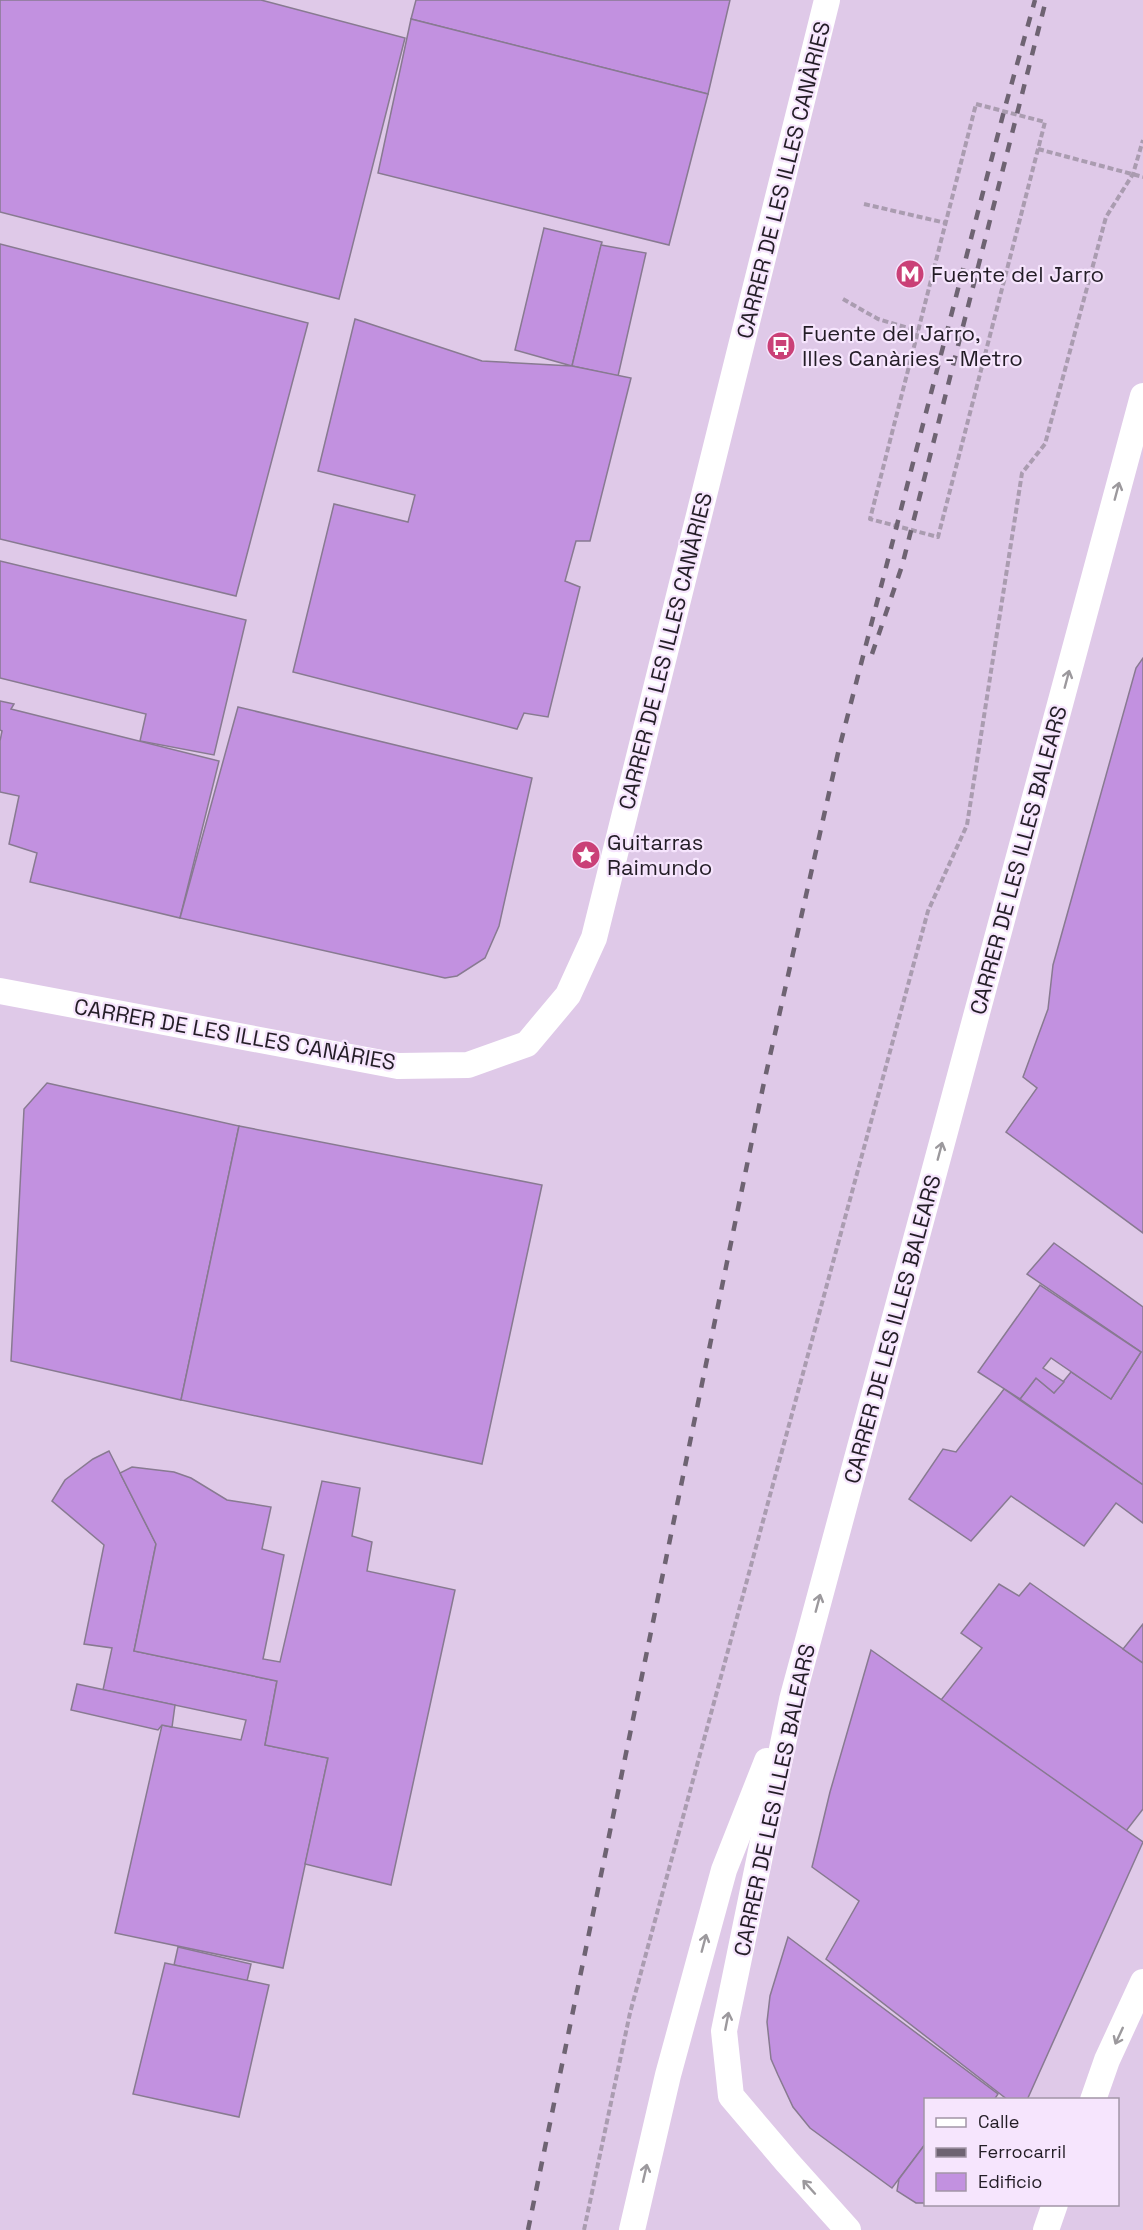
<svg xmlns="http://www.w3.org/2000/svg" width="1143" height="2230" font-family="'Space Grotesk',sans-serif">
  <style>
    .built { fill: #dfc9e8; fill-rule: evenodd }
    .building { fill: #c291e0; stroke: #887a91; stroke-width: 1.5 }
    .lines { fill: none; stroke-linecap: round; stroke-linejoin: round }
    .path { stroke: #aa9cb0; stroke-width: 4; stroke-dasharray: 6 3; stroke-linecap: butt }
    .street { stroke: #fff; stroke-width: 26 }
    .rail { stroke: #6e6372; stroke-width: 4.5; stroke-dasharray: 10 10; stroke-linecap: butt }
    .oneway { stroke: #9c999d }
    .labels { text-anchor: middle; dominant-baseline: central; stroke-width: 4.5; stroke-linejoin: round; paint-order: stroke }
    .street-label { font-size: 22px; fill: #231d26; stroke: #f6e5fd }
    .poi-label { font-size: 22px; fill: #231d26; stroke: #f6e5fd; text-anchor: start }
  </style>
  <rect width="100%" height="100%" fill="#e9d7f0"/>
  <!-- built -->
  <path class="built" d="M0,0H1143V2230H0ZM926,2100H1118V2204H926Z"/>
  <!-- building -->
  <g class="building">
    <path d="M0,0H261L405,38L339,299L0,212Z"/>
    <path d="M416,0H730L708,94L411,19Z"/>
    <path d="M411,19L708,94L669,245L378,173Z"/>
    <path d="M544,228L602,242L572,366L515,350Z"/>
    <path d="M0,244L308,323L236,596L0,539Z"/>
    <path d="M601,245L646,253L618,376L572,366Z"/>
    <path d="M355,319L482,361L572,366L631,378L590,541H576L565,581L580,587L548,717L524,713L517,729L293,672L334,504L408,522L415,495L318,471Z"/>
    <path d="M0,561L246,620L214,755L140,741L146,714L0,678Z"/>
    <path d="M1143,658V1233L1006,1132L1037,1088L1023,1077L1048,1009L1053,965L1136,668Z"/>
    <path d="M0,701L14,704L11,709L219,761L180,918L30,882L37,853L9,844L19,796L0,792V741L2,731L0,730Z"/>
    <path d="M238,707L532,778L499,926L485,958L457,976L445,978L180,918Z"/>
    <path d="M47,1083L239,1126L181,1400L11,1361L24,1109Z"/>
    <path d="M239,1126L542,1185L482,1464L181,1400Z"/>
    <path d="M1054,1243L1143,1307V1485L1020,1399L1036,1378L1054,1393L1071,1372L1111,1399L1141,1352L1027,1274Z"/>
    <path d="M1040,1285L1141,1352L1111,1399L1051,1358L1043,1368L1064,1382L1054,1393L1036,1378L1020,1399L978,1372Z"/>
    <path d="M1004,1389L1143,1485V1523L1116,1503L1084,1546L1011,1496L971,1541L909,1499L943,1449L956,1452Z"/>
    <path d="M109,1451L156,1544L134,1651L277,1681L265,1745L328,1758L283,1968L115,1933L162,1725L241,1740L246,1720L103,1690L112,1648L84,1644L104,1545L52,1501L65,1480L93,1459Z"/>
    <path d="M132,1467L174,1472L191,1478L227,1500L271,1507L262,1549L284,1555L263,1659L280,1662L322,1481L360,1488L352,1536L372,1542L367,1571L455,1590L391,1885L305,1864L328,1758L265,1745L277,1681L134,1651L156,1544L120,1473Z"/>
    <path d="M1030,1583L1143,1663V1809L1126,1831L941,1700L982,1648L961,1633L999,1584L1019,1596Z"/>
    <path d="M1143,1624V1663L1123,1649Z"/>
    <path d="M871,1650L1143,1842L1027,2100H1008L826,1959L859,1901L812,1867L830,1792Z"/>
    <path d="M77,1684L175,1705L172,1727L162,1725L158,1730L71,1710Z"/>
    <path d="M788,1937L998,2094L994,2100H926V2143L892,2188L810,2128L793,2107L778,2075L771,2059L767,2022L770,1996Z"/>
    <path d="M178,1947L251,1964L247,1981L174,1965Z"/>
    <path d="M165,1963L269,1985L239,2117L133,2094Z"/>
    <path d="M926,2143V2203H916L897,2191L899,2179Z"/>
  </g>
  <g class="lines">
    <!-- path -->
    <g class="path">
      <path d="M976,104L1045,122L938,537L870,519Z"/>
      <path d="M1038,149L1143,177"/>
      <path d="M864,204L946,223"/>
      <path d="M843,299L878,319L918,331"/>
      <path d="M584,2230L630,2013L928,911L967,825L1022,473L1045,444L1106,217L1133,174L1143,140"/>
    </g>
    <!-- street -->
    <g class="street">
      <path d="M0,991L398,1066L468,1065L527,1044L568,995L594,938L827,0"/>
      <path d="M1093,2100L1107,2060L1143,1982"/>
      <path d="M632,2230L668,2075L724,1870L767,1761"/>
      <path d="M848,2230L787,2162L731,2096L724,2031L792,1700L1143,396"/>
      <path d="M1046,2230L1055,2204"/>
    </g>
    <!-- rail -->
    <g class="rail">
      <path d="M872,654L902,566L1046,0"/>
      <path d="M528,2230L763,1087L838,753L1004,111L1035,0"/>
    </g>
  </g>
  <!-- one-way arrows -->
  <defs><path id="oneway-shaft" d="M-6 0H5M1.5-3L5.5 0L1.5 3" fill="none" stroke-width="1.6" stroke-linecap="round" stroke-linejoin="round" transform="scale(1.5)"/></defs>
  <g class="oneway">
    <use href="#oneway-shaft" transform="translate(1117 491) rotate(-75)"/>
    <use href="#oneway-shaft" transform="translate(1067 679) rotate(-75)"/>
    <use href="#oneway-shaft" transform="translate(940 1151) rotate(-75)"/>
    <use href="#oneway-shaft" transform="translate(818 1603) rotate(-75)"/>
    <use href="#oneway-shaft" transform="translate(704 1943) rotate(-75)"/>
    <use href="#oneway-shaft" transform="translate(727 2021) rotate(-79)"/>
    <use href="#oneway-shaft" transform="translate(1119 2036) rotate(115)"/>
    <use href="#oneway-shaft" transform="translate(645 2173) rotate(-77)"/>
    <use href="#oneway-shaft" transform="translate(809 2187) rotate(-132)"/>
  </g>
  <!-- icons -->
  <defs>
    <g id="metro-disc" transform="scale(1.5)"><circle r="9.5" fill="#ca4077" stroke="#f6e5fd"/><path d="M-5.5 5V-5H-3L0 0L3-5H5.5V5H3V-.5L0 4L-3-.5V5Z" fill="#fff"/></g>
    <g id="bus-disc" transform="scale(1.5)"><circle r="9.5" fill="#ca4077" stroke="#f6e5fd"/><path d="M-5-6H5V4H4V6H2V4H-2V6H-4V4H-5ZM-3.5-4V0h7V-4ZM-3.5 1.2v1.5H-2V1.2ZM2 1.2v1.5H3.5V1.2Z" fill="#fff"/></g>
    <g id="sight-disc" transform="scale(1.5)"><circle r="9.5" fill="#ca4077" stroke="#f6e5fd"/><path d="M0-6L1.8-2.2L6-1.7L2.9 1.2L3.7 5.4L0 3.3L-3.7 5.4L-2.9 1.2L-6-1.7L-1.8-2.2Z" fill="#fff"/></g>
  </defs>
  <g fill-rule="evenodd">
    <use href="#metro-disc" x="910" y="274"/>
    <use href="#bus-disc" x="781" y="346"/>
    <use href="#sight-disc" x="586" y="855"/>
  </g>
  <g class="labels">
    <!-- street labels -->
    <g class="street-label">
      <text transform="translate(783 180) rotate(-76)">CARRER DE LES ILLES CANÀRIES</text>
      <text transform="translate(665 651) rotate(-76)">CARRER DE LES ILLES CANÀRIES</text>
      <text transform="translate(1018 860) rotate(-75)">CARRER DE LES ILLES BALEARS</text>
      <text transform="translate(235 1034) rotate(10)">CARRER DE LES ILLES CANÀRIES</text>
      <text transform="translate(892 1329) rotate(-75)">CARRER DE LES ILLES BALEARS</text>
      <text transform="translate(774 1800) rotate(-78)">CARRER DE LES ILLES BALEARS</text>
    </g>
    <!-- poi labels -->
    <g class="poi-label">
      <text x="931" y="274">Fuente del Jarro</text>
      <text x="802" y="333">Fuente del Jarro,<tspan x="802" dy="25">Illes Canàries - Metro</tspan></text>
      <text x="607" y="842">Guitarras<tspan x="607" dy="25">Raimundo</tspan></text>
    </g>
  </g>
  <!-- legend -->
  <rect x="924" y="2098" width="195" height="108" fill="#f6e5fd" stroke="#a295a7" stroke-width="1.5"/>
  <rect x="936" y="2118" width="30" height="9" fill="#ffffff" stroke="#a295a7" stroke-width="1.5"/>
  <text x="978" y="2128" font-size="18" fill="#231d26">Calle</text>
  <rect x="936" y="2148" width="30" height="9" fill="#6e6372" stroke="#a295a7" stroke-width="1.5"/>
  <text x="978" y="2158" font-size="18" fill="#231d26">Ferrocarril</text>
  <rect x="936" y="2173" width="30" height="18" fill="#c291e0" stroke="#a295a7" stroke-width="1.5"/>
  <text x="978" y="2188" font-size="18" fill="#231d26">Edificio</text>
</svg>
